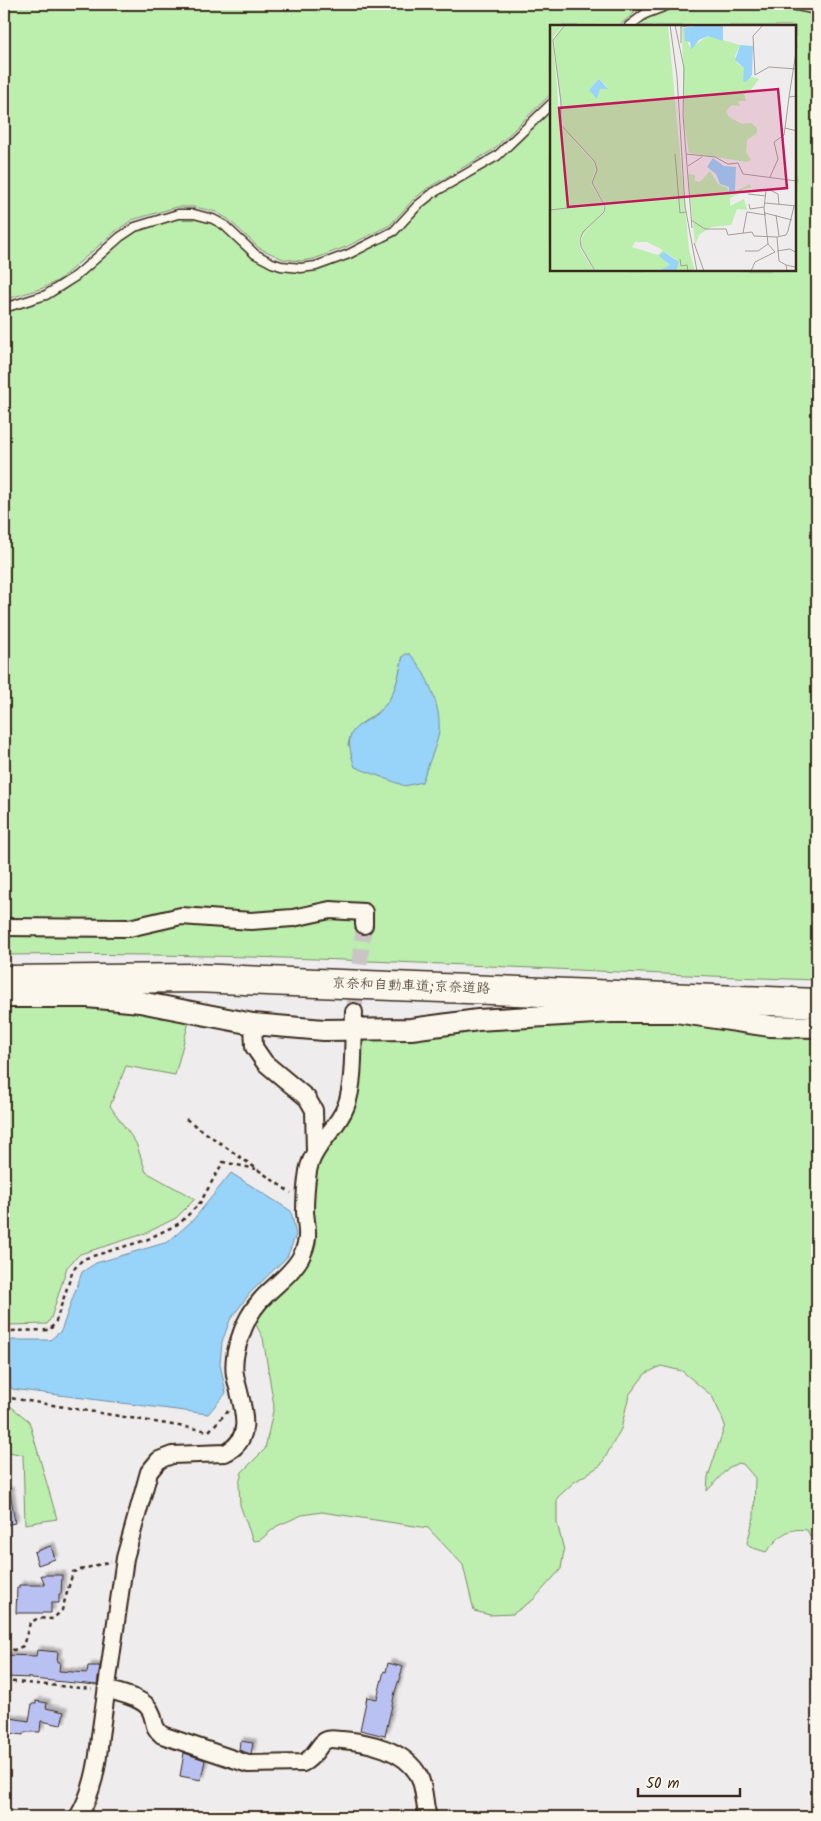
<svg xmlns="http://www.w3.org/2000/svg" width="821" height="1821" font-family="Kalam,'Klee One',sans-serif">
  <style>
    .green { fill: #bceeae; stroke: #7c8c66; fill-rule: evenodd }
    .water { fill: #98d3f9; stroke: #738fa1 }
    .building { fill: #b9c1f3; stroke: #3b2a1e; filter: url(#shadow) }
    .lines { fill: none; stroke-linecap: round; stroke-linejoin: round }
    .minor-tunnel { stroke: #cac5c4; stroke-width: 16; stroke-dasharray: 16 8; stroke-linecap: butt }
    .service-casing { stroke: #3b2a1e; stroke-width: 11 }
    .minor-casing { stroke: #3b2a1e; stroke-width: 20 }
    .tertiary-casing { stroke: #3b2a1e; stroke-width: 24 }
    .motorway-casing { stroke: #3b2a1e; stroke-width: 31 }
    .path { stroke: #3b2a1e; stroke-width: 2.5; stroke-dasharray: 4 4; stroke-linecap: butt }
    .service { stroke: #fbf7ec; stroke-width: 8 }
    .minor { stroke: #fbf7ec; stroke-width: 16 }
    .tertiary { stroke: #fbf7ec; stroke-width: 20 }
    .motorway { stroke: #fbf7ec; stroke-width: 28 }
    .labels { text-anchor: middle; dominant-baseline: central; stroke-width: 4.5; stroke-linejoin: round; paint-order: stroke }
    .street-label { font-size: 14px; fill: #3b2a1e; stroke: #fbf7ec }
    .inset-road { fill: none; stroke: #a69e9a; stroke-width: 1 }
    .view { fill: #c2185b; fill-opacity: 0.15; stroke: #c2185b; stroke-width: 2.5 }
    .inset-edge { fill: none; stroke: #3b2a1e; stroke-width: 2.5 }
  </style>
  <defs>
    <filter id="shadow"><feDropShadow dx="3.5" dy="-3.5" stdDeviation="1" flood-color="#0004"/></filter>
  </defs>
  <rect width="100%" height="100%" fill="#eeeced"/>
  <filter id="ink" filterUnits="userSpaceOnUse"><feTurbulence type="fractalNoise" baseFrequency=".02" numOctaves="2"/><feDisplacementMap in="SourceGraphic" scale="10" xChannelSelector="R" yChannelSelector="G"/><feConvolveMatrix kernelMatrix="1 2 1 2 8 2 1 2 1" color-interpolation-filters="sRGB"/></filter>
  <g filter="url(#ink)">
    <!-- green -->
    <g class="green">
      <path d="M4,4H650L633,14L619,26H551V94L493,150L428,188L414,199L390,225L346,247L314,259L301,261L283,259L259,248L228,219L216,212L195,207H177L132,220L116,231L59,280L43,288L4,300Z"/>
      <path d="M707,4L788,8L817,14V980C546,971 275,951 4,955V312C24,308 46,301 64,290C90,273 109,244 137,230C149,225 164,220 177,218C222,210 236,254 271,267C307,281 343,261 375,245C382,241 392,238 398,233C411,220 421,206 436,196C456,182 479,174 498,160C517,147 534,126 551,110V270H795V26H635C657,9 680,6 707,4ZM403,656L438,717L348,746C350,723 373,720 386,704C397,690 399,673 403,656Z"/>
      <path d="M4,1003H87L190,1018L175,1075L126,1066L110,1106L136,1143L146,1172L195,1199L176,1218L144,1234L80,1254L67,1267L51,1318L47,1324L9,1325L4,1328Z"/>
      <path d="M676,1018L817,1034V1554L815,1545L807,1530C785,1527 780,1537 766,1552L750,1547L747,1543L754,1517L755,1478L743,1464L738,1463L728,1468L707,1491L708,1477L725,1425L721,1415L712,1396L682,1371L661,1366L645,1374L629,1395L621,1429L601,1465L573,1483L557,1498V1523L564,1550L561,1569L534,1599L513,1614L490,1615L474,1611L463,1565L428,1528L322,1512L302,1515L277,1526L260,1540L253,1541L240,1505L239,1484L242,1472L265,1449L274,1406L263,1338L254,1321L264,1306L293,1277L312,1213L314,1170L327,1145L357,1042L363,1035L478,1026Z"/>
      <path d="M4,1403L9,1405L29,1421L57,1519L25,1524L23,1455L4,1451Z"/>
    </g>
    <!-- water -->
    <g class="water">
      <path d="M406,654H410C427,672 444,712 438,737C434,752 427,767 422,782L405,786L355,767C338,719 364,732 386,704C397,690 399,672 403,656Z"/>
      <path d="M231,1173L291,1211L296,1235L287,1257L250,1293L230,1320L222,1342L220,1364L226,1393L208,1414L12,1389L4,1371V1348L12,1340H50L61,1331L82,1272L96,1263L168,1242L193,1220Z"/>
    </g>
    <!-- building -->
    <g class="building">
      <path d="M4,1491H10L15,1523L4,1525Z"/>
      <path d="M51,1546L55,1559L38,1565L34,1552Z"/>
      <path d="M41,1575H62L61,1594H59V1603H51V1613H16L17,1588H19V1585H45Z"/>
      <path d="M37,1650L58,1652L57,1662H60L59,1671L87,1673L88,1666H100L97,1685L32,1679V1678L4,1677V1655L36,1656Z"/>
      <path d="M388,1663L403,1667L395,1692L385,1736L360,1730L367,1697L377,1699L384,1671L386,1672Z"/>
      <path d="M36,1701L47,1703L46,1708L64,1712L61,1725L41,1721L40,1732H24L23,1735L4,1732V1717L29,1721L32,1704H36Z"/>
      <path d="M240,1741L253,1743L251,1754L239,1750Z"/>
      <path d="M184,1753L205,1760L201,1780L180,1776Z"/>
    </g>
    <g class="lines">
      <!-- minor-tunnel -->
      <path class="minor-tunnel" d="M354,1012L364,925"/>
      <!-- service casing -->
      <g class="service-casing">
        <g id="service">
          <path d="M787,4L817,10"/>
          <path d="M629,26L645,14L671,4"/>
          <path d="M4,308L46,295L76,276L120,237L135,227L178,214H194L213,219L224,225L255,254L272,263L281,266L301,268L316,266L349,254L394,231L418,205L433,193L497,156L551,104"/>
        </g>
      </g>
      <!-- minor casing -->
      <g class="minor-casing">
        <g id="minor">
          <path d="M4,927L129,928L181,916L251,921L293,918L330,910L364,912V925"/>
          <path d="M253,1024L254,1047L265,1063L307,1098L314,1110L315,1151"/>
          <path d="M107,1689C120,1694 143,1697 150,1710C156,1720 151,1726 162,1735L248,1764L303,1763C316,1757 319,1742 327,1740C331,1738 338,1740 342,1740C369,1742 405,1750 419,1776C425,1788 424,1805 428,1817"/>
          <path d="M78,1817C93,1792 98,1765 100,1736L125,1558L149,1472L159,1460L172,1455L225,1453C258,1438 240,1401 235,1375C233,1363 236,1349 240,1338C244,1325 251,1311 260,1301C273,1286 291,1275 301,1257C310,1239 307,1231 305,1212C305,1199 306,1184 308,1171C313,1145 337,1130 346,1106C355,1084 353,1037 354,1012"/>
        </g>
      </g>
      <!-- tertiary casing -->
      <g class="tertiary-casing">
        <path id="tertiary" d="M4,997H87L140,1002L253,1024L324,1030L411,1029L478,1020L612,1012H676L770,1026L817,1027"/>
      </g>
      <!-- motorway casing -->
      <g class="motorway-casing">
        <path id="motorway" d="M4,980L194,978L817,1003"/>
      </g>
      <!-- path -->
      <g class="path">
        <path d="M186,1119L291,1193"/>
        <path d="M4,1333L10,1331L50,1330L56,1321L73,1270L83,1259L146,1240L180,1223L200,1203L223,1162L256,1169"/>
        <path d="M4,1397L209,1431L228,1411"/>
        <path d="M4,1649L14,1650L23,1646L30,1623L38,1618L53,1619L62,1610L73,1572L111,1561"/>
        <path d="M4,1681L92,1689"/>
      </g>
      <!-- service -->
      <use href="#service" class="service"/>
      <!-- minor -->
      <use href="#minor" class="minor"/>
      <!-- tertiary -->
      <use href="#tertiary" class="tertiary"/>
      <!-- motorway -->
      <use href="#motorway" class="motorway"/>
    </g>
  </g>
  <g class="labels">
    <!-- street labels -->
    <g class="street-label">
      <text transform="translate(411 986) rotate(2)">京奈和自動車道;京奈道路</text>
    </g>
  </g>
  <!-- overview -->
  <g transform="translate(550 25)">
    <rect width="246" height="246" fill="#eeeced"/>
    <path d="M0,0H14L3,12L10,101L41,133L46,142L41,159L54,180L53,187L29,214L30,223L44,246H0ZM15,0H118L139,225L145,246H126V234L114,227V235L120,240L112,246H45L31,222V215L37,204L54,187L56,180L42,158L47,141L13,104L4,14ZM49,54L58,63L50,64L47,74L39,65ZM85,217H97L113,225L108,230L82,222ZM152,0L135,10L140,23L158,11L190,20L185,31L187,38L194,43L195,50L209,54L200,66L194,69L196,76H188L190,81L182,80L176,86L179,92L192,99L201,98L207,103V108L197,115L196,127L201,135L197,137L139,128L134,98L132,3ZM160,146L168,159L177,163L180,169L200,159L201,163L193,164L192,167L180,173V181L194,174L197,185L187,184L181,200L161,202L149,210L145,220L138,149L145,150V156L150,157Z" fill="#bceeae" fill-rule="evenodd"/>
    <path d="M152,0H173V16L158,11L149,15L141,25L140,17L135,16L134,3ZM190,20L203,21L202,50L196,57L193,56L194,43L185,35ZM49,54L58,64H50L47,74L39,65ZM163,133L174,141L186,142L185,166L179,167V162L170,159L166,149L157,142ZM114,227L129,237L126,246L111,245L120,240L109,231Z" fill="#98d3f9"/>
    <path class="inset-road" d="M15,0L3,15L11,77V100L45,137L47,145L42,158L55,181L54,187L33,207L30,215L31,222L45,246M120,0L127,51L135,181L147,246M125,0L134,43L133,90L142,203M213,0L203,11L205,50L219,42L247,44M130,2L146,0M131,18V2M247,21L239,72L247,71M239,72L235,103L247,106M125,129L130,188L136,187M136,129L165,132L178,139L188,138L193,149L247,156M138,141L152,132M220,152L228,134L224,117L234,110L235,103M220,165L228,169L229,180M198,169L216,171M215,178L247,181M199,179L200,184L214,182M0,185L26,182M215,188L242,195M226,190L229,211M141,195L155,204H176L178,210L202,207L204,211L227,212L236,210L238,206L244,181M193,208L197,187L216,190M227,212L229,236L236,240M144,218L154,246M195,226H208L218,219L214,183L216,166M227,226L240,224L247,228M130,234L131,241L137,240L138,246M201,246L205,237L225,227L218,219M237,246L236,240L245,242"/>
    <path class="view" d="M228,64L237,163L18,182L9,83Z"/>
    <rect width="246" height="246" class="inset-edge"/>
  </g>
  <!-- margin -->
  <rect width="821" height="1821" fill="none" stroke="#fbf7ec" stroke-width="20"/>
  <rect x="10" y="10" width="801" height="1801" fill="none" stroke="#3b2a1e" stroke-width="2" filter="url(#ink)"/>
  <!-- scale -->
  <path d="M638 1788v8h102v-8" fill="none" stroke="#3b2a1e" stroke-width="2.5"/>
  <text x="646" y="1788" font-size="15" fill="#3b2a1e" stroke="#fbf7ec" stroke-width="4" paint-order="stroke">50 m</text>
</svg>
